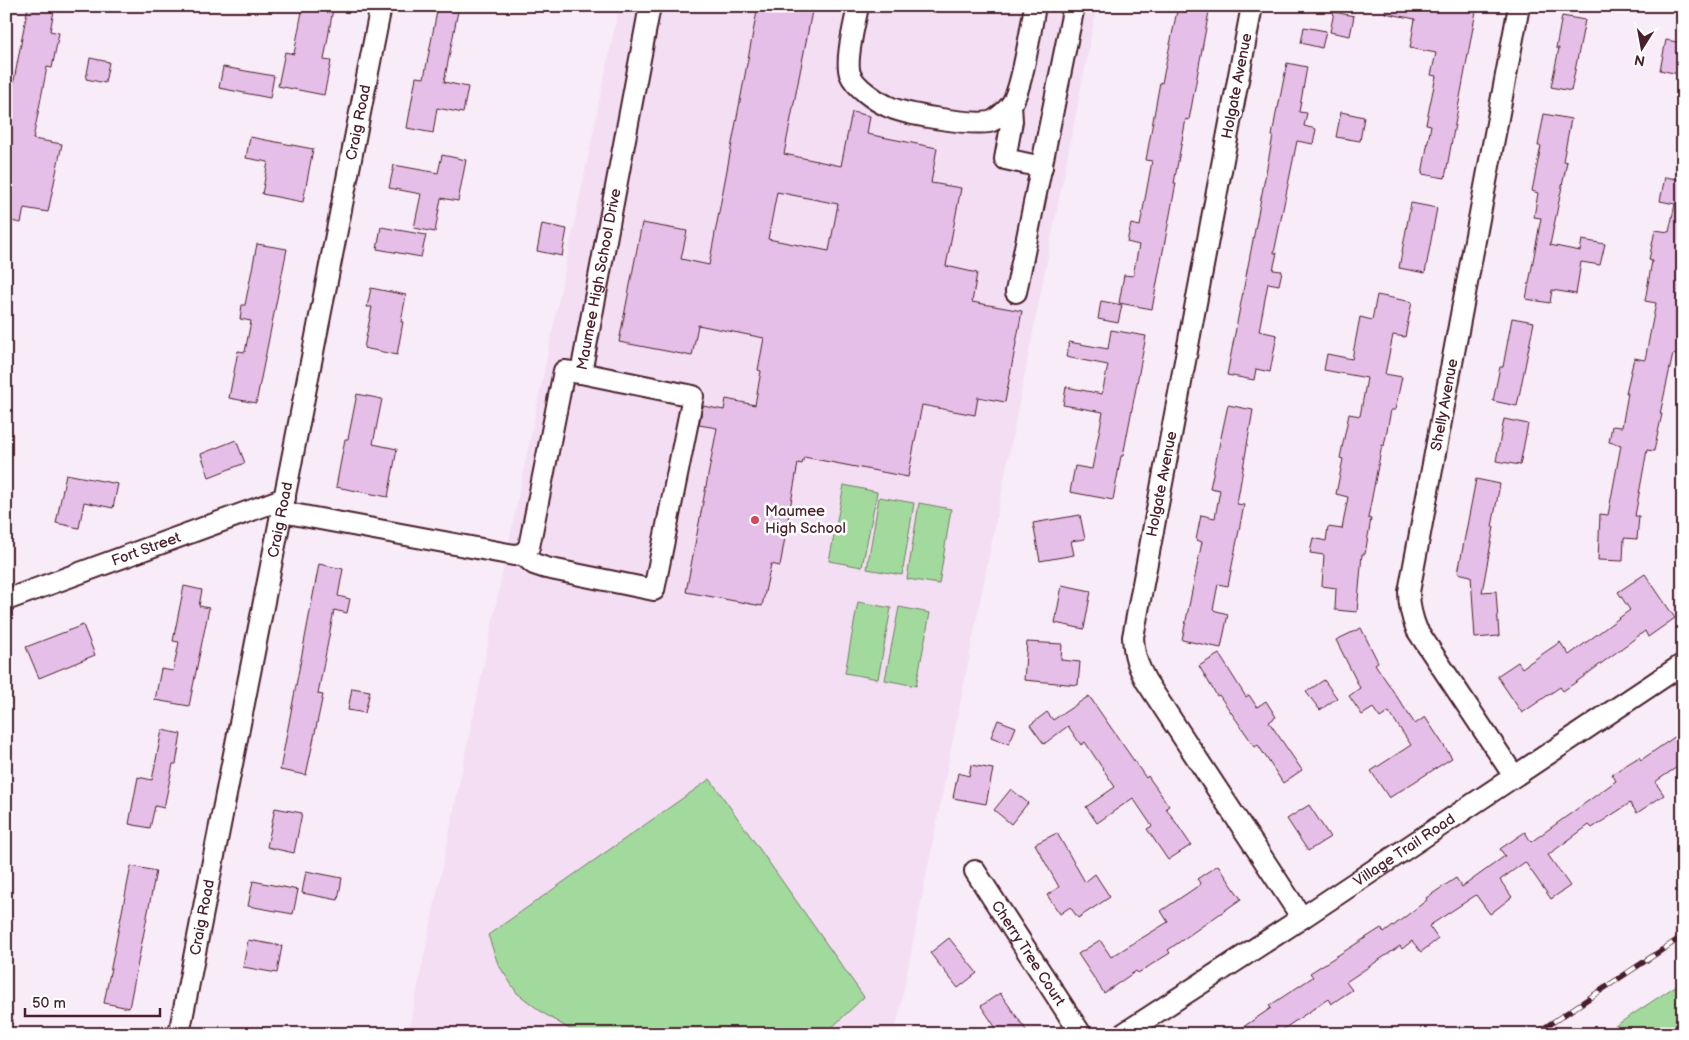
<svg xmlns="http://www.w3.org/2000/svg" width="1689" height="1040" font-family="'Balsamiq Sans',sans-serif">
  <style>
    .built { fill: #f3def3 }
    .green { fill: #a2da9e; stroke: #767c64 }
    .building { fill: #e6bfe8; stroke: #4a1f2b; fill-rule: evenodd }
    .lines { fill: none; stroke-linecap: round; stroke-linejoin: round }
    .minor-casing { stroke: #4a1f2b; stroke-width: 24 }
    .minor { stroke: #fff; stroke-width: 20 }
    .rail-casing { stroke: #4a1f2b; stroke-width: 5.5 }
    .rail { stroke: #fff; stroke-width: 4; stroke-dasharray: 11; stroke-linecap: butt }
    .poi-dot { fill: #d1495b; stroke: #fff; stroke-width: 2 }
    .labels { text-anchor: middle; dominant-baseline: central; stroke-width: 5; stroke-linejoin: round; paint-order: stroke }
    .street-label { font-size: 15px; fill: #4a1f2b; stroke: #fff }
    .poi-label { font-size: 15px; fill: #4a1f2b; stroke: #fff; text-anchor: start }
  </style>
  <rect width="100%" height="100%" fill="#f8ecf8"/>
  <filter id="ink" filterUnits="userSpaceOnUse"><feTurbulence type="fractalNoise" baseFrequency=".02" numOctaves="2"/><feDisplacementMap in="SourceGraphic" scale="10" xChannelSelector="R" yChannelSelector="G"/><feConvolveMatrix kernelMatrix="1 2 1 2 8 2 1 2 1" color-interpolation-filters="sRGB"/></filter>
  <g filter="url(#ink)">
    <!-- built -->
    <path class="built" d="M619,6H1097L895,1034H408Z"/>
    <!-- green -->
    <g class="green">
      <path d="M844,485L877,492L862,567L829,561Z"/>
      <path d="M879,497L914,503L902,575L867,569Z"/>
      <path d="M919,503L951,509L939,584L907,579Z"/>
      <path d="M858,602L891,608L878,679L845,673Z"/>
      <path d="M899,607L930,613L916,686L885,680Z"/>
      <path d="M710,779L864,997L825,1034H596L571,1030L543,1013L517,993L498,964L488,935Z"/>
      <path d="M1683,981V1034H1603Z"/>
    </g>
    <!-- building -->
    <g class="building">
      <path d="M28,6H55L50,31L59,33L52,68L47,67L33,139L62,144L48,212L24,208L21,223L6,220V123Z"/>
      <path d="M303,6H319L333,9L324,60L331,61L324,95L278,86L285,52L294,54Z"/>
      <path d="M438,6H459L444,82L468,87L463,113L437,108L433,133L407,128L416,77L424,78Z"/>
      <path d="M758,6H813L784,154L841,166L852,112L870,116L867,134L937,148L931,183L961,188L946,266L977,273L972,302L1022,311L1005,402L978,397L975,415L922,405L908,477L804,457L802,464L798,463L780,566L771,564L762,606L686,592L717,428L699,425L703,406L724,410L726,399L755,405L761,371L758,370L764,338L698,325L692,356L619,342L642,223L687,231L681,259L709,265ZM777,192L838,204L829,251L768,239Z"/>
      <path d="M1178,6H1210L1189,120L1186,119L1174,183H1176L1152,309L1119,303L1124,275L1133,276L1139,245L1127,242L1131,224L1140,226L1152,161L1146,160L1160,82L1162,83Z"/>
      <path d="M1386,6H1477L1445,178L1422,174L1431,125L1426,124L1436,76L1431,75L1436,53L1410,48L1415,19L1385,13Z"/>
      <path d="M1334,12L1354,16L1350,36L1330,32Z"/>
      <path d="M1562,16L1585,20L1571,91L1551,87L1559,48H1556Z"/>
      <path d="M1304,27L1326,31L1322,48L1301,43Z"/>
      <path d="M1666,40L1683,43V75L1660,70Z"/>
      <path d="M90,58L109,62L105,83L86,79Z"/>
      <path d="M1287,63L1307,67L1299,112L1307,113L1304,126L1316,129L1313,144L1297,141L1274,253H1277L1273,270L1282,271L1279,285L1268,283L1259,331L1277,335L1270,372L1256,369L1254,380L1227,375L1273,136H1272L1277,108H1278Z"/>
      <path d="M223,67L274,76L270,98L219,88Z"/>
      <path d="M1341,112L1364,117L1360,141L1336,137Z"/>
      <path d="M1544,114L1571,119L1563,161L1567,162L1550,245L1580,251L1582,240L1605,244L1600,265L1581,262L1576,294L1552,290L1550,303L1526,299L1541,218L1534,217L1538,193L1532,191L1541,146H1538Z"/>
      <path d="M250,137L313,149L303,202L262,194L268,162L246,158Z"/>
      <path d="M442,155L466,160L458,201L441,198L435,232L414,228L421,194L389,188L394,165L438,173Z"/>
      <path d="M1665,177L1683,180V324L1677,355L1673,354L1660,414H1662L1654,451L1647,450L1635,516H1639L1637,539L1624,538L1623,561L1598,560L1600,514L1608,515L1621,445L1609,442L1612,426L1622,427L1628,393H1626L1634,358L1645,360L1656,303L1645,301L1652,261L1649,260L1655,230L1669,232L1675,204L1660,201Z"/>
      <path d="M1411,203L1437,208L1425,273L1399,268Z"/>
      <path d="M542,224L567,229L562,256L537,251Z"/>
      <path d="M381,227L426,235L421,257L377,249Z"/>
      <path d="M257,244L287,249L256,403L229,398L238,351L245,352L251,321L240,319L242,305H245Z"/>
      <path d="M371,288L406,295L401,322H403L397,355L364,348L372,307H367Z"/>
      <path d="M1377,295L1412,302L1405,337L1393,335L1385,374L1402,377L1395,410H1391L1384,446L1382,445L1368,518L1371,519L1365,554H1362L1357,612L1335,610L1336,588L1322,586L1324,555L1310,553L1313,538L1326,541L1328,527L1342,529L1348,497L1336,494L1343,459L1340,458L1349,414L1360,416L1367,378L1324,370L1327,354L1352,359L1360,317L1372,320Z"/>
      <path d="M1101,301L1122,305L1118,323L1098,319Z"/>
      <path d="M1512,318L1534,322L1517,406L1493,401L1500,367H1503Z"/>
      <path d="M1111,330L1146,336L1123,456H1121L1113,500L1070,492L1075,466L1092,469L1103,412L1063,405L1066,387L1102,394L1108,365L1066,357L1069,342L1108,349Z"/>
      <path d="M357,394L382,399L373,444L397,449L388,497L336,487L345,439H348Z"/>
      <path d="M1228,405L1253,410L1237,504L1244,505L1228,586L1218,584L1213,610L1228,614L1221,648L1182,640L1202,542L1196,540L1201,515L1215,518L1220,490L1210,488Z"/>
      <path d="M1504,419L1528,424L1520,465L1496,461Z"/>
      <path d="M236,440L245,463L209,477L201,454Z"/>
      <path d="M66,474L118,484L113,508L84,502L79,528L56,523Z"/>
      <path d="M1476,479L1500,484L1492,527H1494L1482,592L1496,591L1499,636L1475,638L1471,576L1458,573Z"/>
      <path d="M1080,515L1085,539L1071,541L1074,555L1040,561L1033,523Z"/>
      <path d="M319,564L343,569L338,596L350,599L347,613L334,610L318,694L323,695L306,775L280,770Z"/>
      <path d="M1645,574L1675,618L1648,637L1645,631L1579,680L1563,691L1560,687L1522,713L1497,676L1518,662L1522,668L1560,642L1569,655L1630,610L1618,592Z"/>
      <path d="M1062,585L1091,591L1084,629L1055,623Z"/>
      <path d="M184,586L202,590L199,606L209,608L189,706L155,700L161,669L173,671L179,642L173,641Z"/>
      <path d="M83,625L95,655L39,678L26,647Z"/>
      <path d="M1361,628L1378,662L1375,664L1415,724L1425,717L1452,758L1389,798L1371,771L1411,745L1389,712L1380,718L1373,708L1362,715L1349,696L1360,688L1336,640Z"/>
      <path d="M1027,642L1062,644L1061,660L1080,662L1078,685L1024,680Z"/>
      <path d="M1219,654L1246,697L1249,695L1257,707L1266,701L1276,717L1269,722L1302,770L1283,783L1258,745L1255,747L1219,695L1217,696L1199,666Z"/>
      <path d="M1324,680L1337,698L1320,710L1306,692Z"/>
      <path d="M352,688L370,691L365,713L348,710Z"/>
      <path d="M1089,696L1146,778L1148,776L1169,806L1166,808L1191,845L1168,860L1147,829L1152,826L1133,798L1097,823L1086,807L1115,787L1085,742L1081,745L1068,726L1044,744L1030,725L1047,712L1053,720Z"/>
      <path d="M998,720L1016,727L1009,744L991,737Z"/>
      <path d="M162,730L181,734L176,764H173L164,808L155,806L150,828L129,824L138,777L152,780Z"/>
      <path d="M1676,736L1683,746V763L1655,782L1664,795L1637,813L1630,803L1592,828L1589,825L1548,855L1570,886L1551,899L1525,862L1500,880L1512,897L1490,914L1476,895L1429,926L1438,939L1421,952L1412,941L1402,949L1400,946L1346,982L1352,990L1331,1004L1328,999L1276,1034H1233L1271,1008L1269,1006L1313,977L1310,973L1381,928L1384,933L1427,900L1426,898L1456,878L1462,887L1505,856L1500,849L1525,832L1531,842L1616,781L1612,774L1639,757L1641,760Z"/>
      <path d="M971,765L993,769L986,804L953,798L958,773L969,776Z"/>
      <path d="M1011,789L1028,803L1011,824L994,810Z"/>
      <path d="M1309,805L1330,837L1308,851L1287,819Z"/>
      <path d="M275,808L302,813L294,853L267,847Z"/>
      <path d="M1057,833L1085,882L1095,874L1110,897L1078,918L1070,907L1060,914L1047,895L1059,887L1035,844Z"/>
      <path d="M1218,865L1241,899L1168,950L1170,953L1138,973L1136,971L1104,993L1078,954L1100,940L1111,957L1168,922L1161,911L1201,884L1197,879Z"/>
      <path d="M131,866L156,871L129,1008L104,1003Z"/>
      <path d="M306,871L342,878L338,900L302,893Z"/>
      <path d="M253,881L298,890L293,914L248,906Z"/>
      <path d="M949,938L977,973L958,988L930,953Z"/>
      <path d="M248,940L282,946L277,973L243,967Z"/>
      <path d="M1000,993L1029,1034H1000L981,1006Z"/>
    </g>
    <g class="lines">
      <!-- minor casing -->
      <g class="minor-casing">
        <g id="minor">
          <path d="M858,6C855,23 845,59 850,74C855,87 876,101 887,106C905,115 970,125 989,122C995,121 1006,111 1010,106C1022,92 1031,27 1035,6"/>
          <path d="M1252,6L1133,637C1134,655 1137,664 1146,681L1302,918"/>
          <path d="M1011,105L1012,121L1005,159L1042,167"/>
          <path d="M1016,292L1074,6"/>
          <path id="s1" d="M282,512L514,555L522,554L529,547L564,371L581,373L650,6"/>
          <path d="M522,554L534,564L546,568L654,590L693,396L581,373"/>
          <path id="s2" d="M6,600L285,498"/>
          <path id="s3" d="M1514,776L1417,630C1412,618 1409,605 1409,592L1519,6"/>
          <path id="s4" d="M975,871L1081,1034"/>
          <path id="s5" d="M179,1034L381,6"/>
          <path id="s6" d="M1123,1034L1302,918L1683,664"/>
        </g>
      </g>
      <!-- minor -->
      <use href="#minor" class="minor"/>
      <!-- rail casing -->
      <g class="rail-casing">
        <path id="rail" d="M1535,1034L1683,936"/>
      </g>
      <!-- rail -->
      <use href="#rail" class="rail"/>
    </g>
  </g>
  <!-- markers -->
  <circle class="poi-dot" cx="755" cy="520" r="5"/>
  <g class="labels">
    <!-- street labels -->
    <g class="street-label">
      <text transform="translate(1237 86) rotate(-79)">Holgate Avenue</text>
      <text stroke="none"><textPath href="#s5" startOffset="929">Craig Road</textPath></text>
      <text stroke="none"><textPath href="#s1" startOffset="546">Maumee High School Drive</textPath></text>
      <text stroke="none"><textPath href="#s3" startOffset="405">Shelly Avenue</textPath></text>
      <text transform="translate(1162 484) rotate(-79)">Holgate Avenue</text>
      <text stroke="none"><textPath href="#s5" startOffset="524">Craig Road</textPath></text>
      <text stroke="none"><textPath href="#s2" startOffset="149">Fort Street</textPath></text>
      <text stroke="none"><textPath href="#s6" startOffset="336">Village Trail Road</textPath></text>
      <text stroke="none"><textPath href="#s5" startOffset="119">Craig Road</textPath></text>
      <text stroke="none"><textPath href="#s4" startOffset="98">Cherry Tree Court</textPath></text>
    </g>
    <!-- poi labels -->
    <g class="poi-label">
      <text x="765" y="511">Maumee<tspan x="765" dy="17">High School</tspan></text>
    </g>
  </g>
  <!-- margin -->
  <rect width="1689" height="1040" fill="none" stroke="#fff" stroke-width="25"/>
  <rect x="12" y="12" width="1664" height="1015" fill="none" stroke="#4a1f2b" stroke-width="2" filter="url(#ink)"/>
  <!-- north arrow -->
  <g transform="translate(1642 48) rotate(191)" stroke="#ffffff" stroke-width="4" paint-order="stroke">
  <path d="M0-4L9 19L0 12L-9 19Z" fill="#4a1f2b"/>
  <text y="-8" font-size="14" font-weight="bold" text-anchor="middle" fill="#4a1f2b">N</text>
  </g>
  <!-- scale -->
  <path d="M25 1008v8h135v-8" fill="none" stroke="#4a1f2b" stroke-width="2.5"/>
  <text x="32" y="1008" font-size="15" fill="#4a1f2b" stroke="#ffffff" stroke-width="4" paint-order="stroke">50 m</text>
</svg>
